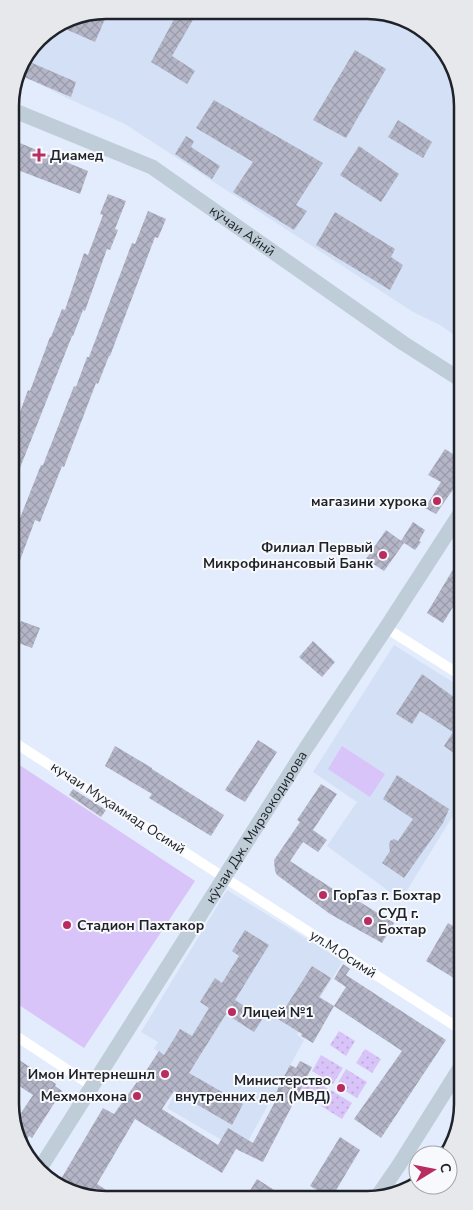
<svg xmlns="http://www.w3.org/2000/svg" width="473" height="1210" font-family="'Nunito Sans',sans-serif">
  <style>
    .built { fill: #d3e0f6 }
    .grass { fill: url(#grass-dots) }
    .garden { fill: #d9c4f9 }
    .building { fill: url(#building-cross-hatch) }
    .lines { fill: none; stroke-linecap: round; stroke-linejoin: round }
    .street { stroke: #fff; stroke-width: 10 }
    .secondary { stroke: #bfcdd9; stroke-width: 15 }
    .poi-dot { fill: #b92c60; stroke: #f7f9fc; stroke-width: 2 }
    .labels { text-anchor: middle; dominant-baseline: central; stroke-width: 4; stroke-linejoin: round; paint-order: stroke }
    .poi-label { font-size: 14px; font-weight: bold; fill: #1f2228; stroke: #f7f9fc; text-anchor: start }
    .street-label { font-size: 14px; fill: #1f2228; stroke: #f7f9fc }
    .rim { fill: none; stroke: #1f2228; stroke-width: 2.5 }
  </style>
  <defs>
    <pattern id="grass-dots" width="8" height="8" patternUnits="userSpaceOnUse" patternTransform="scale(1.25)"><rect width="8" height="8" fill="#d9c4f9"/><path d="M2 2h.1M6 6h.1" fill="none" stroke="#baa8d5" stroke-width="1.8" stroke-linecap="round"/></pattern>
    <pattern id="building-cross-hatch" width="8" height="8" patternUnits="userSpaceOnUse" patternTransform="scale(1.25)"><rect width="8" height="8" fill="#b4b5c6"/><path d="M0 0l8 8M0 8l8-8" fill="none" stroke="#9a9baa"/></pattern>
  </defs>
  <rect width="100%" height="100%" fill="#e3ecfc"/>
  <!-- built -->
  <g class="built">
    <path d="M106,10L386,12L435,38L460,81L461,340L440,325L413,312L125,124L67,98L17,73L20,64L42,34Z"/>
    <path d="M394,645L462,688V801L401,900L327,846L357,802L313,772Z"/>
    <path d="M227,890L343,961L297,1035L304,1040L242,1152L167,1108L189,1069L154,1049L158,1042L141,1032Z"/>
  </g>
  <!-- grass -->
  <g class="grass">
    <path d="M339,1031L355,1041L346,1056L330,1045Z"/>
    <path d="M365,1049L381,1059L372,1073L356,1063Z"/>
    <path d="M321,1055L343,1068L333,1084L312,1071Z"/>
    <path d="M346,1069L367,1082L357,1098L336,1086Z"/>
    <path d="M307,1076L328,1089L318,1105L297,1093Z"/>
    <path d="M331,1090L352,1103L342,1119L321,1106Z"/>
  </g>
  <!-- garden -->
  <g class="garden">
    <path d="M342,746L385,774L370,797L328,769Z"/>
    <path d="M12,760L195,881L84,1048L13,1001Z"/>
  </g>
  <!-- building -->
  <g class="building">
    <path d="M106,10H109L95,42L61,27Z"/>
    <path d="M179,10L198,11L172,56L195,71L187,84L151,62Z"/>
    <path d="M355,50L386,69L346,138L313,120Z"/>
    <path d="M23,59L76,82L71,97L17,74L20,64Z"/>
    <path d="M214,100L323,163L296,205L307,211L294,230L233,192L253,162L196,128Z"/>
    <path d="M398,120L432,142L423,158L388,137Z"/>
    <path d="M186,136L194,141L191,147L220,166L212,179L175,154Z"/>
    <path d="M10,139L88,171L80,194L10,167Z"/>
    <path d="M359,146L399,174L381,202L340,175Z"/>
    <path d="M108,194L126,201L115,229L118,230L110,250L107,249L85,311L83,310L73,336H72L20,468H18L11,484V437L28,390L30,391L50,337H51L62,309L65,310L84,253L88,255L103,215L100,214Z"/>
    <path d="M148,211L166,219L158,238L155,237L110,356H109L98,384L96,383L64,467L62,466L40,522L35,520L12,582L11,520L18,523L41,465H43L74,386L76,387L87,357H89L132,243L135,244Z"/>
    <path d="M335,212L395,249L391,257L403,265L390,290L316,245Z"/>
    <path d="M445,449L461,459V478L436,514L425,508L441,482L428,475Z"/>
    <path d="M413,522L425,530L419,541L421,542L415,550L401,541Z"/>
    <path d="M386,530L404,543L384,571L366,559Z"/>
    <path d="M461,556V594L443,623L427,613Z"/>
    <path d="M21,621L40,628L32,648L13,641Z"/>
    <path d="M313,641L335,662L322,677L299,657Z"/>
    <path d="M422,674L462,703V759L444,746L453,732L420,711L412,724L396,714Z"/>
    <path d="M258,740L277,752L245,802L225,790Z"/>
    <path d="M115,746L152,768V769L224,815L211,836L149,798L152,794L105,766Z"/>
    <path d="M397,775L449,809L443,823L404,878L382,863L390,851L389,845L390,841L394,839L398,841L413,819L383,799Z"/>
    <path d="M321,784L337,794L313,830L327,840L318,852L303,842L290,861L353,902L355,899L394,923L382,943L330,914L277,875L275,871L274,860L300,822L297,820Z"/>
    <path d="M73,789L106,810L101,817L69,795Z"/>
    <path d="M462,915V983L426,961L448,923L455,927Z"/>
    <path d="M245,930L269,945L235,1000L263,1018L254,1032L226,1014L189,1073L243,1104L232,1125L174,1091L162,1109L218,1145L228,1128L253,1143L276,1100L273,1098L290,1065L296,1068L300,1061L312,1067L263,1162L236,1149L222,1173L135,1119L97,1184L119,1198H87L58,1184L103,1108L114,1114L137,1082L138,1083L159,1051L164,1055L180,1029L192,1036L209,1008L200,1002L215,978L222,983L239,956L232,951Z"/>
    <path d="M343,964L350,969L346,975L446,1040L381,1138L354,1119L402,1051L334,1006L346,987L334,979Z"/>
    <path d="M312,966L331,978L319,997L334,1006L313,1043L301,1036L302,1034L278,1019Z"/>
    <path d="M13,1056L56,1084L55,1086L62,1091L32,1138L29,1136L23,1145L13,1129V1125L33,1095L13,1082Z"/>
    <path d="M340,1137L360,1150L332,1197H329L310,1186Z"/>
    <path d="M257,1179L285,1197H246Z"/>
  </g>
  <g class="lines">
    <!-- street -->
    <g class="street">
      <path d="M386,628L462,676"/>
      <path d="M12,741L463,1031"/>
      <path d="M13,1034L92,1086"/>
    </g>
    <!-- secondary -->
    <g class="secondary">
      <path id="s1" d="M10,109L152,167L403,343L461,380"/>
      <path id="s2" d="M39,1170L306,748L386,628L461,512"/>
      <path d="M377,1197L399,1165L463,1063"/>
    </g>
  </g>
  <!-- markers -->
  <g class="poi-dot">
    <path d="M36.5 147.5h5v5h5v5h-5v5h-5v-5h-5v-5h5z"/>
    <circle cx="437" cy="501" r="5"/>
    <circle cx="383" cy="555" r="5"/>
    <circle cx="323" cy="895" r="5"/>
    <circle cx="368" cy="921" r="5"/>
    <circle cx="67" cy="925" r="5"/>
    <circle cx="232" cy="1012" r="5"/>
    <circle cx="165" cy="1074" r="5"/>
    <circle cx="341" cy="1088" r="5"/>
    <circle cx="137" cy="1096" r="5"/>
  </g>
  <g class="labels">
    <!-- poi labels -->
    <g class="poi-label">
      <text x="50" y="155">Диамед</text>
      <text x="427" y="501" text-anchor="end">магазини хурока</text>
      <text x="373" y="547" text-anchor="end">Филиал Первый<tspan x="373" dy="16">Микрофинансовый Банк</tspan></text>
      <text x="333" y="895">ГорГаз г. Бохтар</text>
      <text x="378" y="913">СУД г.<tspan x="378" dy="16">Бохтар</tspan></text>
      <text x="77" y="925">Стадион Пахтакор</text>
      <text x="242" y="1012">Лицей №1</text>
      <text x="155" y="1074" text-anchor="end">Имон Интернешнл</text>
      <text x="331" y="1080" text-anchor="end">Министерство<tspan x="331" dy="16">внутренних дел (МВД)</tspan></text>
      <text x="127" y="1096" text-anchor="end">Мехмонхона</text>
    </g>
    <!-- street labels -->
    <g class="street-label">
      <text stroke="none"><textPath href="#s1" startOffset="264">кӯчаи Айнӣ</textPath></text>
      <text transform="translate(118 808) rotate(33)">кучаи Муҳаммад Осимй</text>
      <text stroke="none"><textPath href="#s2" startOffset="406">кӯчаи Дж. Мирзокодирова</textPath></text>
      <text transform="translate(343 954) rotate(33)">ул.М.Осимй</text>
    </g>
  </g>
  <!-- crop -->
  <path d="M0 0H473V1210H0ZM106 19H367A87 87 0 0 1 454 106V1104A87 87 0 0 1 367 1191H106A87 87 0 0 1 19 1104V106A87 87 0 0 1 106 19Z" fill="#e6e8eb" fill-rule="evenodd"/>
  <path class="rim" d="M106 19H367A87 87 0 0 1 454 106V1104A87 87 0 0 1 367 1191H106A87 87 0 0 1 19 1104V106A87 87 0 0 1 106 19Z"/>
  <!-- north arrow -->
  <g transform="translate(433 1170) rotate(80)"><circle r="24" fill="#f7f9fc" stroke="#a1a3a7"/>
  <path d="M0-4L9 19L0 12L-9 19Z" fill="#b92c60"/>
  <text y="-8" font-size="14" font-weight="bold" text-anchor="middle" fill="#1f2228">С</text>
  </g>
</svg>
